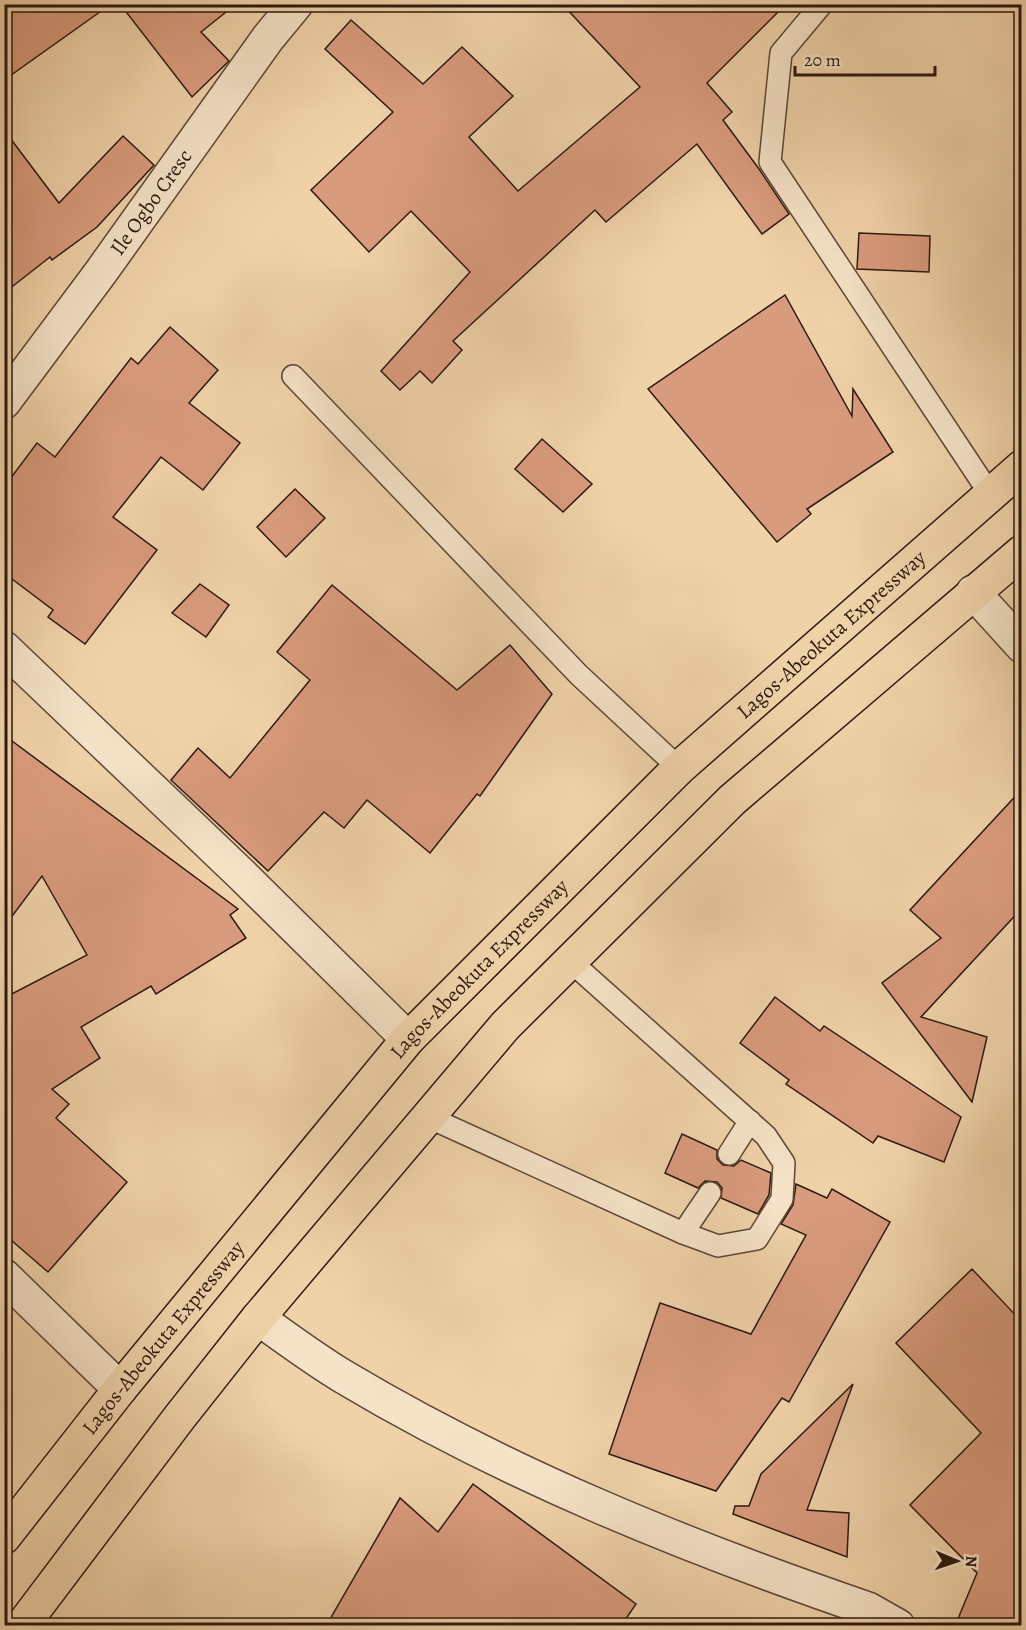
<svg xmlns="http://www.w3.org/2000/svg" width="1026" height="1630" font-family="Alegreya,serif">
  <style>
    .building { fill: #d99b7d; stroke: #2c1910; stroke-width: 1.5 }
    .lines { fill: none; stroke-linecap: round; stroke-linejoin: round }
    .service-casing { stroke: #5d4736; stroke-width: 24 }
    .minor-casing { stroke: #5d4736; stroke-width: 36 }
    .trunk-casing { stroke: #2c1910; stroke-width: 36 }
    .service { stroke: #f5e2c7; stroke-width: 21 }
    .minor { stroke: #f5e2c7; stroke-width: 33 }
    .trunk { stroke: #f0d2a9; stroke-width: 33 }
    .labels { text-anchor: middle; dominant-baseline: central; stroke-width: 6; stroke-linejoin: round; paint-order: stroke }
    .street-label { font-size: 21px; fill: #2c1910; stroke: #f5e2c7 }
  </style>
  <rect width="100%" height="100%" fill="#f0d2a9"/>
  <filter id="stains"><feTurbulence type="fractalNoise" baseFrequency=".00333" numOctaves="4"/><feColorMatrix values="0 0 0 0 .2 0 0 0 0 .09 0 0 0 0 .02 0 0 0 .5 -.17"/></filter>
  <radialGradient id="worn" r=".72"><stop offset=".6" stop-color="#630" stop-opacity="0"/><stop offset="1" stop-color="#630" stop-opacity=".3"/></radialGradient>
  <!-- building -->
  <g class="building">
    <path d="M4,4H111L4,80Z"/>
    <path d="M120,4H236L201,32L229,61L192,97Z"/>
    <path d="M562,4H786L707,83L732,112L723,120L759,169L789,214L762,234L697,144L606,222L595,210L453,341L462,350L432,383L420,371L400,390L381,371L470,272L411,211L369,252L311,190L393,112L325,49L351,20L423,84L462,47L513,96L469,137L518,191L640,87Z"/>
    <path d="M4,130L59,203L123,136L154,165L97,227L52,260L50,257L4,293Z"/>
    <path d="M859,233L930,236L929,272L857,269Z"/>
    <path d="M785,295L852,416L853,389L893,452L807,509L811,514L777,542L648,389Z"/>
    <path d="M170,327L218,370L189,403L240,443L203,490L161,457L113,517L157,550L85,644L48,617L53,610L4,573V487L37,443L55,457L131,358L138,364Z"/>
    <path d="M542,439L592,484L563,512L515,469Z"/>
    <path d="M295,489L325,518L286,557L257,527Z"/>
    <path d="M200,584L229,605L206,637L172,613Z"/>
    <path d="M332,585L457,690L510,645L552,694L480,796L477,794L430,853L367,800L344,828L324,812L268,871L171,780L198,748L230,778L310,680L277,652Z"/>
    <path d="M4,735L238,909L230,915L246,938L156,994L151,986L81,1027L100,1058L52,1089L69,1104L56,1118L127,1182L48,1272L4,1234V998L87,955L42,876L4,927Z"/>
    <path d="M1022,789V908L921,1017L987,1037L972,1102L882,983L941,938L910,910Z"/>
    <path d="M775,997L820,1031L824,1026L961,1117L944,1162L878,1136L873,1143L786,1084L789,1080L740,1043Z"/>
    <path d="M682,1134L717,1150V1159L723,1165L734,1166L741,1160L771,1173L769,1195L758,1214L721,1198L722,1188L717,1182L705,1181L698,1188L665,1173Z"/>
    <path d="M796,1184L827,1198L832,1189L890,1222L789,1402L782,1398L716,1491L609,1454L660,1303L751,1334L806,1235L781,1224L793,1205Z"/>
    <path d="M972,1269L1022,1322V1626H955L977,1573L910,1505L981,1433L896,1343Z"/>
    <path d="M853,1384L807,1510L849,1513L847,1557L733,1514L735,1506H749L761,1474Z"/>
    <path d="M473,1484L636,1604L621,1626H326L400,1498L438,1532Z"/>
  </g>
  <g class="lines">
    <!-- service casing -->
    <g class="service-casing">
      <g id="service">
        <path d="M822,4L781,53L770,162L990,494"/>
        <path d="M293,376L579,675L679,768"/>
        <path d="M428,1117L683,1233L718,1246L757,1239L782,1199L784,1163L766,1136L569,960"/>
        <path d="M729,1154L750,1121"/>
        <path d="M683,1233L710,1193"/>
      </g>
    </g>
    <!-- minor casing -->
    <g class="minor-casing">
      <g id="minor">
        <path id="s1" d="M4,402L101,272L268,38L296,4"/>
        <path d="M973,592L1022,646"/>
        <path d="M4,648L242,875L408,1039"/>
        <path d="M4,1276L120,1389"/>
        <path d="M258,1318C286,1338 314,1359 344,1377C508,1475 687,1547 868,1609L898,1626"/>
      </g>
    </g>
    <!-- trunk casing -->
    <g class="trunk-casing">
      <g id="trunk">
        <path id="s2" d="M4,1537L120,1389L408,1039L679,768L1022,467"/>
        <path d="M22,1626L179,1418L258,1318L505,1026L732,800L1022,552"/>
      </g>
    </g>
    <!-- service -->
    <use href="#service" class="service"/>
    <!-- minor -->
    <use href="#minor" class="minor"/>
    <!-- trunk -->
    <use href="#trunk" class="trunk"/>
  </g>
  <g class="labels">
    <!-- street labels -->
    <g class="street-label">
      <text stroke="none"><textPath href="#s1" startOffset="248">Ile Ogbo Cresc</textPath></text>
      <text stroke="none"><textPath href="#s2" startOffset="1227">Lagos-Abeokuta Expressway</textPath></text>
      <text stroke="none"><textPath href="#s2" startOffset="741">Lagos-Abeokuta Expressway</textPath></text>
      <text stroke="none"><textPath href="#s2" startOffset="255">Lagos-Abeokuta Expressway</textPath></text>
    </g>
  </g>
  <!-- margin -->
  <rect width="1026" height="1630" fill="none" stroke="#f0d2a9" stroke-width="24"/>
  <rect x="6" y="6" width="1014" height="1618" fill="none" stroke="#2c1910" stroke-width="3"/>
  <rect x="12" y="12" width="1002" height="1606" fill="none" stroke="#2c1910" stroke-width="1.5"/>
  <!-- north arrow -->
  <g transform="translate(957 1561) rotate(92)" stroke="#f5e2c7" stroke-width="4.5" paint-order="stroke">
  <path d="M0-4.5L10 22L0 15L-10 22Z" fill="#2c1910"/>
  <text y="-9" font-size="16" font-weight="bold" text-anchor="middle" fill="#2c1910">N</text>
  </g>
  <!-- scale -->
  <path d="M795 66v9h140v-9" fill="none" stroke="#2c1910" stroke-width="3"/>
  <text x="804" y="66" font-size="18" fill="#2c1910" stroke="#f5e2c7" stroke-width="4.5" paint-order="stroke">20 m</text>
  <rect width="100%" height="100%" filter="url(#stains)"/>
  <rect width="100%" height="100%" fill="url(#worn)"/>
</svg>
